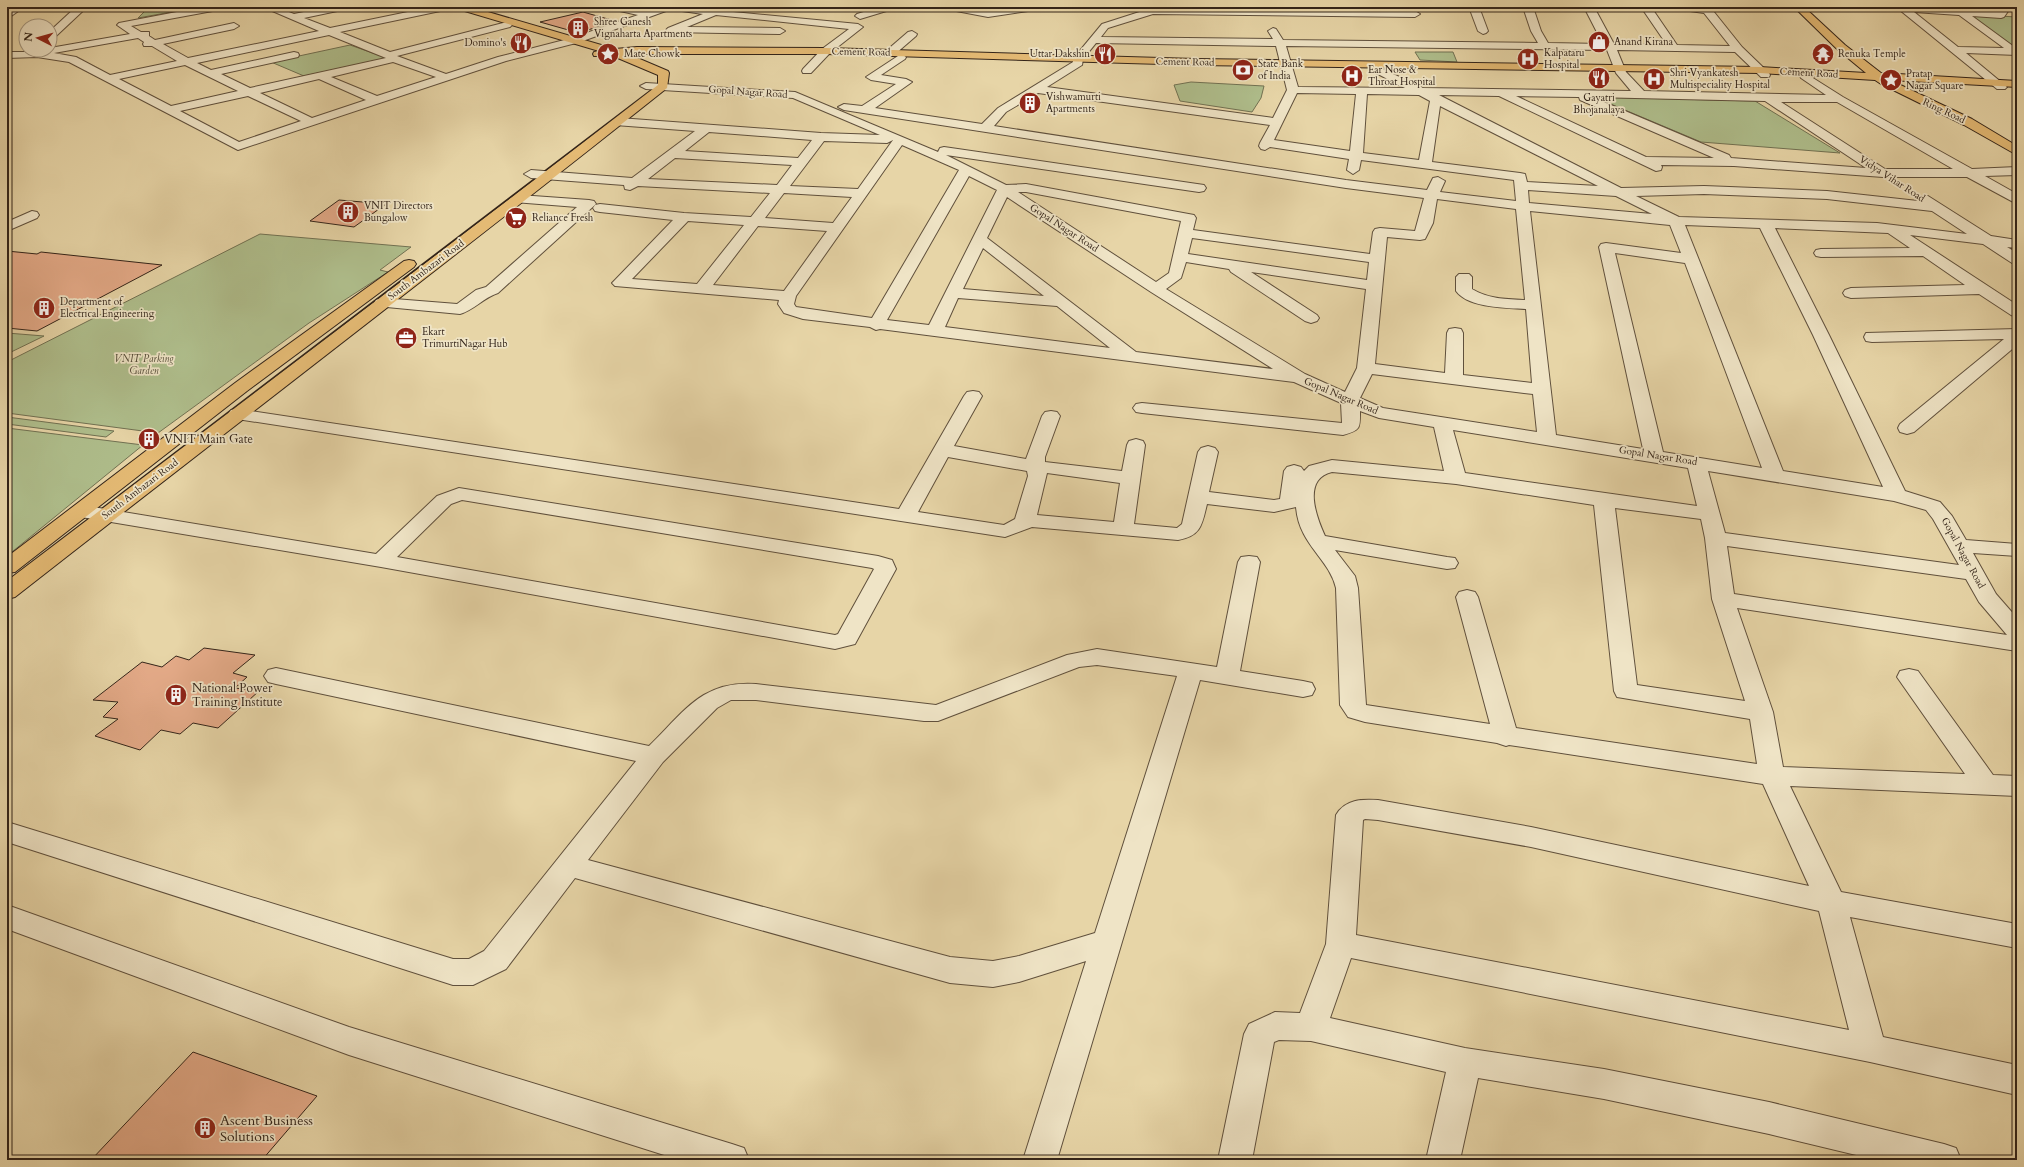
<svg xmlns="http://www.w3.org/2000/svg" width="2024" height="1167" font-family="Cardo,serif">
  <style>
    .green { fill: #afbe8c; stroke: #717152 }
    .building { fill: #e5ab89; stroke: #332419 }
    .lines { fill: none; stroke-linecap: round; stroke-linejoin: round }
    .minor-casing { stroke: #60503c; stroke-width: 2 }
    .major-casing { stroke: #332419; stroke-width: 2 }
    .minor { fill: #efe4c6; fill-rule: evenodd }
    .major { fill: #e4ba74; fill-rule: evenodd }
    .labels { text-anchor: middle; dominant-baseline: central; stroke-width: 3.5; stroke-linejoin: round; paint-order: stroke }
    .far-poi-label { font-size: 10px; fill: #332419; stroke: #efe4c6; text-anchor: start }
    .far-street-label { font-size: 10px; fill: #332419; stroke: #efe4c6 }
    .far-park-label { font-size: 10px; font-style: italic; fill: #524a36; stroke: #efe4c6 }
    .poi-label { font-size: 12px; fill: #332419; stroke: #efe4c6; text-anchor: start }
    .near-poi-label { font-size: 14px; fill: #332419; stroke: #efe4c6; text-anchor: start }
  </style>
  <rect width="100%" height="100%" fill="#e7d5a7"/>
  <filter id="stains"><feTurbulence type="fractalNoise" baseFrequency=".005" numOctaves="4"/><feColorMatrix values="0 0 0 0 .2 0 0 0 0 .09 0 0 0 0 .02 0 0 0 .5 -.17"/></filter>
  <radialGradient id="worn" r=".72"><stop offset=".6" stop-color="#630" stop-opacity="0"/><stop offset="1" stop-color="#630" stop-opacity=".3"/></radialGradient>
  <!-- green -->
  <g class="green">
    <path d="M149,7H199L138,18Z"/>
    <path d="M1963,14L2017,17V51Z"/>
    <path d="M350,45L387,58L304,76L271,62Z"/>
    <path d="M1415,52H1453L1457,62L1420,60Z"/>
    <path d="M1191,82L1264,86L1261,98L1252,112L1180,101L1174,85Z"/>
    <path d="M1594,97L1755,101L1840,153L1701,142Z"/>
    <path d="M260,234L411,247L380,270L388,272L309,323L158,433L7,413V362Z"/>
    <path d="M7,333L44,336L7,354Z"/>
    <path d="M7,417L114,431L106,437L7,424Z"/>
    <path d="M7,428L143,445L7,556Z"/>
  </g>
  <!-- building -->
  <g class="building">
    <path d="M583,12L615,21L579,33L540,22Z"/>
    <path d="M339,200L386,204L354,227L310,221Z"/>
    <path d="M7,251L37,254L41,252L162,265L37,331L7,328Z"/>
    <path d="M204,648L255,655L233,673L247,677L235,688L259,691L218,728L193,723L180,734L161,730L140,750L95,736L118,719L103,717L118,702L93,700L142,662L162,667L176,656L189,660Z"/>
    <path d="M193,1052L317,1096L262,1160H91Z"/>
  </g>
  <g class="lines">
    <!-- minor casing -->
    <g class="minor-casing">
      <g id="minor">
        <path d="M13,7H24L7,19V11Z"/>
        <path d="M76,7H87L54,38L50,39V31Z"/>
        <path d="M203,7H223L218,10L131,26L141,32H149V36L155,40L234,23L239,26L234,29L163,44L188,58L319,31L263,7H276L294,14L328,7H347L342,10L304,18L330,28L432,7H450L445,10L340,32L390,52L507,22L510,23L512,25L510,27L397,56L446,74L498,57L572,38L638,15L611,9L609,7H626L648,12L663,7H677L580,42L506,61L238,150L69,62L37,57L7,58V52H46V50H50V48L130,34L117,25L119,23ZM329,35L386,58L250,88L221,74L298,57L299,55L298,53L294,52L211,70L197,63ZM138,38L144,42L143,44L144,46H152L177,61L110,75L76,57L54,53ZM393,62L436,77L377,96L331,77ZM185,65L238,91L171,106L119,79ZM319,79L366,100L312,118L260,93ZM248,96L301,121L239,142L180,111Z"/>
        <path d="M682,7L858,24L863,27L830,53L811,73H803L802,71L803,69L822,49L849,29L716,15L687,27L780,28L785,31L780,34L668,32L666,30L668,28L703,14L682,11Z"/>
        <path d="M880,7H895L893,9L860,19L855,16L857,14Z"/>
        <path d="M946,7H966L988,11L1016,7H1040L1035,10L988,17L951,10Z"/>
        <path d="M1155,7L1415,11L1420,14L1415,17L1153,14L1108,28L1101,37L1273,39L1268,31L1273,28L1276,29L1283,40L1538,43L1531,31L1523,7H1533L1541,31L1548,43L1603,44L1584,7H1594L1614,44L1667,45L1641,7H1651L1677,45L1730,46L1704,13L1683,10L1678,7H1710L1742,47L1769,73L1770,75L1769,77H1761L1735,52L1617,50L1626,72L1644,91L1826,95L1801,78L1800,76L1805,73L1843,97L1972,169L2017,167V175L1985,176L2017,194V204L1967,177H1883L1734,166L1661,165L1662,167L1661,170L1656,171L1499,96L1439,95L1621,188L1704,186L1827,191L1918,201L1916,199L1918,196H1928L1991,236L2017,240V248L2007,247L2017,253V264L2012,263L1983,244L1910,235L2017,305V317L2011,315L1979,294L1851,298L1845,296L1843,293L1845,290L1851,288L1965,285L1923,256L1821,257L1816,256L1814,253L1816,250L1821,249L1910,248L1888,233L1775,228L1829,335L1905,491L1940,502L1952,516L1966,540L2017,544V556L1973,553L1996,594L2017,618V651L1737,608L1773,712L1783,767L1965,774L1897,677L1900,671L1909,669L1918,671L1993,775L2017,776V796L1790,786L1841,892L2017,924V948L1850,917L1883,1037L2017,1065V1095L1870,1062L1351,958L1330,1018L1465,1048L1604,1069L1769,1102L1944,1144L1956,1148L1961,1160H1877L1769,1134L1604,1099L1478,1078L1460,1160H1426L1446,1072L1311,1041L1279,1040L1274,1042L1252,1160H1218L1244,1034L1249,1024L1275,1012L1300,1013L1326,944L1336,815C1345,799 1362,799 1378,800L1531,827L1809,886L1763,784L1509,745L1506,746L1497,743L1365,722L1348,717L1340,705L1336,588C1329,558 1299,545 1296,507L1274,512L1207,504C1202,525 1201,536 1178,540L1032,527L1005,537L237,419L231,418L228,414L231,410L237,409L899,509L964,396L967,392L973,391L979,392L982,396L954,446L1026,459L1042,416L1045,412L1051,411L1057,412L1060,416L1045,457V462L1122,471L1127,445L1129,441L1136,439L1143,441L1145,445L1134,524L1177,528L1182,524L1198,452L1201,448L1208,446L1215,448L1218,452L1209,492L1274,500L1280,499L1284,471L1287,467L1294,465L1301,467L1304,471L1309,466L1332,460L1444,471L1434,427L1379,418L1360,411C1360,428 1361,430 1343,435L1142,413L1136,412L1133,408L1136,404L1142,403L1342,423L1341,403L1294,382L880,329L876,330L870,327L803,319L784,313L778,304L779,300L615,286L612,283L615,280L673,220L600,212L595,211L593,208L595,205L600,204L684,213L751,217L770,193L638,186L630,190L625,189L624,185L531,178L524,174L531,170L632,178L695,131L615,125L613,122L615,119L619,118L821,133L880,135L793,98L646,89L640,86L646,83L795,92L938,152L940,148L944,147L1204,185L1206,188L1204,191L1199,192L946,155L1006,185L1026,184L1194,215L1196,218L1193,230L1370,254L1373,232L1375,229L1380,228L1415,231L1424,198L1346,188L844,110L838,107L844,104L862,106L896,84L871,80L866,77L901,54L906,57L905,59L881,75L906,79L912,82L875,108L982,124L998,108L1073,62V59L1102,24ZM1096,43L1276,46L1287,90L1273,118L1047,87L1082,65L1083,59ZM1286,46L1607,50L1616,73L1631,91L1423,88L1376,66L1371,69L1372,71L1405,88L1298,87ZM1038,93L1270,125L1260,143L1259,146L1261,149L1265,150L1270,147L1349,159L1347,170L1353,174L1359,170L1361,160L1514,180L1516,201L1440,192L1445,181L1438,177L1433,178L1427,190L1346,180L994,126L1006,112ZM1297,93L1356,94L1350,151L1274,140ZM1367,94L1419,95L1430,101L1419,160L1363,153ZM1516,96L1579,97L1580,100L1714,158L1646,157ZM1592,97L1765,101L1866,168L1731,158L1729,155ZM1781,102H1837L1953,169H1885ZM1440,106L1598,186L1527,182L1525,174L1520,173L1432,162ZM709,132L812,140L798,158L685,151ZM893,140L858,189L790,186L824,141L887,143ZM902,145L959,170L872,318L796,307L794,304L796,296ZM675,158L792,165L777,185L648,179ZM969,176L997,190L929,325L887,320ZM1528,190L1616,196L1652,214L1529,203ZM1018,192H1026L1181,221L1169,273L1156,282ZM784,193L852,197L833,223L765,218ZM1704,194L1827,199L1932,211L1967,234L1877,223L1679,217L1636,196ZM1007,197L1151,292L1273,369L1136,352L987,238ZM1437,199L1516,209L1525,300C1506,299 1488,299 1472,289V277L1469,274H1459L1456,277V291C1468,308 1507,308 1526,309L1532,383L1463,375V333L1461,329L1455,328L1449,329L1447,333L1445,373L1375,364L1387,237L1420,240L1425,239L1433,223ZM1530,211L1670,225L1681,253L1606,243L1601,244L1599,247L1643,449L1556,435ZM688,221L744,225L697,284L632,279ZM1685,225L1760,228L1813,335L1883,487L1783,471ZM758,226L827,231L784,291L713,285ZM1192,238L1369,262L1367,280L1188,254ZM983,248L1044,296L963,289ZM1615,253L1685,263L1762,468L1663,452ZM1186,262L1229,269L1231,272L1305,321L1311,323L1317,321L1319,318L1317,315L1251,272L1366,289L1357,368L1345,392L1305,374L1166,289L1181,278ZM958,298L1057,306L1110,348L945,327ZM1372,374L1533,394L1537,432L1383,408L1360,398ZM1453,430L1688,468L1697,506L1465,473ZM948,457L1027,471L1028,476L1015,519L1004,525L918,512ZM1708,471L1894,501L1926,510L1933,519L1959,565L1725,533ZM1332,472L1456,484L1594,505L1614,691L1617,697L1750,719L1757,764L1516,728L1478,597L1475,592L1467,590L1459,592L1456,597L1490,724L1366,705L1358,588L1355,576L1335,550L1447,569L1455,568L1458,563L1455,558L1447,557L1325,536C1316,516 1302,479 1332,472ZM1047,473L1120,483L1114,522L1037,515ZM1615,508L1701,519L1705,538L1712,599L1745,701L1637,685ZM1727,546L1966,579L1979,602L2007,635L1734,594ZM1365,819L1378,820L1531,847L1819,911L1849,1030L1356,935L1363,820Z"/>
        <path d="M1469,7H1479L1488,31L1486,33L1483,34L1478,31Z"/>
        <path d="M1875,7H1923L1998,12L2001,7H2011L2004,17L2001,18L1972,16L2017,49V55L1966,53L2007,87L2005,89H1997L1901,11L1880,10ZM1914,12L1959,15L2004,48L1958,47Z"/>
        <path d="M912,31L917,34L916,36L894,55H886L885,53L886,51L908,32Z"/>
        <path d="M519,195L589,200L594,201L596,204L498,293C483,298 474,310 460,314L376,306L374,303L376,300L382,298L457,304L476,290L486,287L577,207L514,202L512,199L514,196Z"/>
        <path d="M32,211L37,212L39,215L37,218L7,231V222Z"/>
        <path d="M2017,329V345L1914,432L1907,434L1900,432L1898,428L1900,424L2004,339L1872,342L1866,341L1864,337L1866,333Z"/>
        <path d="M459,488L878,556L892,560L896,569L855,644L835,649L381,567L81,517L74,515L71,511L74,507L81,505L376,554L437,496ZM462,500L872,568L874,569L838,634L835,635L397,557L451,504Z"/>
        <path d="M1249,556L1257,557L1260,562L1240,671L1303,681L1312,683L1315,689L1312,695L1303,697L1200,680L1057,1160H1023L1086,961L1019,982L993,987L950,983L575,878L506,969L473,985H453L7,842V822L453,959H469L484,951L636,761L276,684L268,682L264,676L268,670L276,668L649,746C684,712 702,680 756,684L936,705L1067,655L1097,649L1217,667L1238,562L1241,557ZM1097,665L1177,676L1095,933L1019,956L993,961L950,957L588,860L663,762L717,708L731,700H756L924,721H938L1079,667Z"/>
        <path d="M7,905L349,1027L732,1144L744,1148L749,1160H680L349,1055L7,929Z"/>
      </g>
    </g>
    <!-- major casing -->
    <g class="major-casing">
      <g id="major">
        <path d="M456,7H471L615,49L637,47L826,48L1196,59L1760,67L1866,73L1837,49L1794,7H1804L1845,45L1881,73L2017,81V87L1890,80L1972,119L2017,146V155L1964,125L1881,84L1875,80L1760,73L1196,65L826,54H628L668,71L669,73L667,88C451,260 232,427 15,597L7,599V581C224,416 442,252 658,85V75L613,56H594L593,54L594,52L599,51L458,9Z"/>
        <path d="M409,260L414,261L416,264L414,267L247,391L15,572L7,573V557L235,383L404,261Z"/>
      </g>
    </g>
    <!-- minor -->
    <use href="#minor" class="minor"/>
    <!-- major -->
    <use href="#major" class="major"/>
  </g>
  <!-- icons -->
  <defs>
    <g id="building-disc" transform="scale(1.15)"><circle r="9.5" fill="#8f2418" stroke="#efe4c6"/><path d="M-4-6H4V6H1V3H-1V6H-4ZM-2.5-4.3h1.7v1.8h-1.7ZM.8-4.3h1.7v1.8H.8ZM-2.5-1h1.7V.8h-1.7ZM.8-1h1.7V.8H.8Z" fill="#fff"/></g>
    <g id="shop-disc" transform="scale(1.15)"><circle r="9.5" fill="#8f2418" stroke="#efe4c6"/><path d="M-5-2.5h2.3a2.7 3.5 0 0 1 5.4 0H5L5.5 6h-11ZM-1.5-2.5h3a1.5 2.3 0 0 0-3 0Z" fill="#fff"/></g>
    <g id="restaurant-disc" transform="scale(1.15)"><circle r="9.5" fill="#8f2418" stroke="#efe4c6"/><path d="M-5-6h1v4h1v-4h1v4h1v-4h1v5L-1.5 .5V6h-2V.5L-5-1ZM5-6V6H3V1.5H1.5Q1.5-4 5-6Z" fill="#fff"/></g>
    <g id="sight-disc" transform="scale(1.15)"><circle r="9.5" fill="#8f2418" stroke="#efe4c6"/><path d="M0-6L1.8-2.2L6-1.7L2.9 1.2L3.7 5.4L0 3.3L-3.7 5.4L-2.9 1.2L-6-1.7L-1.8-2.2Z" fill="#fff"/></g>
    <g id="temple-disc" transform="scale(1.15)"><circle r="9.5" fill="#8f2418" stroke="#efe4c6"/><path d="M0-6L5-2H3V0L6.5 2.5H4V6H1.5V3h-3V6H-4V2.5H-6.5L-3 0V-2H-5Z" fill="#fff"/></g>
    <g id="hospital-disc" transform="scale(1.15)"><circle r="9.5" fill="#8f2418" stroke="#efe4c6"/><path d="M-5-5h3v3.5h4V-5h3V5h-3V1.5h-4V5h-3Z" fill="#fff"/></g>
    <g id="bank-disc" transform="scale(1.15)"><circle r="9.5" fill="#8f2418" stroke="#efe4c6"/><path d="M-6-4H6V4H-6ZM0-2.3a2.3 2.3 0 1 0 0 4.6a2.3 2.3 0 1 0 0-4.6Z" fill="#fff"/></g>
    <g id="supermarket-disc" transform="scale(1.15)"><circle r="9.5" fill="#8f2418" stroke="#efe4c6"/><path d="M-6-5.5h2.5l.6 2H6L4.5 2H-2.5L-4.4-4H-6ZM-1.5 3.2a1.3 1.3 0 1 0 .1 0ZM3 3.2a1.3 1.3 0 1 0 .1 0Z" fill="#fff"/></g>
    <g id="office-disc" transform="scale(1.15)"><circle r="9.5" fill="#8f2418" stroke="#efe4c6"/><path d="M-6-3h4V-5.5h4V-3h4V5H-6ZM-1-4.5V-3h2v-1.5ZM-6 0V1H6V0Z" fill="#fff"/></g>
  </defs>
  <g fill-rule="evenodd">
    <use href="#building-disc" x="578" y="28"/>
    <use href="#shop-disc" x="1599" y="42"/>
    <use href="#restaurant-disc" x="521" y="43"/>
    <use href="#sight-disc" x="608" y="54"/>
    <use href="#restaurant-disc" x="1105" y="54"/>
    <use href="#temple-disc" x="1823" y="54"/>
    <use href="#hospital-disc" x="1528" y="59"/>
    <use href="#bank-disc" x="1243" y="70"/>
    <use href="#hospital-disc" x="1352" y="76"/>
    <use href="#restaurant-disc" x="1599" y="78"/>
    <use href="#hospital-disc" x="1654" y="79"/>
    <use href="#sight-disc" x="1891" y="80"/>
    <use href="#building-disc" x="1030" y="103"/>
    <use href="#building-disc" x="348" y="212"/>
    <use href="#supermarket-disc" x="516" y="218"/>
    <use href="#building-disc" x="44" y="308"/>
    <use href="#office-disc" x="406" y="338"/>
    <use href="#building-disc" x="149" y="439"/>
    <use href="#building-disc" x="176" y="695"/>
    <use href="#building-disc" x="205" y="1128"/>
  </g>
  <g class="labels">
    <!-- far-poi labels -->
    <g class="far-poi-label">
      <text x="594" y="22">Shree Ganesh<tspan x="594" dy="12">Vignaharta Apartments</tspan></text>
      <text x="1614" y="42">Anand Kirana</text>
      <text x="506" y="43" text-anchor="end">Domino's</text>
      <text x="1544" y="53">Kalpataru<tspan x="1544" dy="12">Hospital</tspan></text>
      <text x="624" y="54">Mate Chowk</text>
      <text x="1090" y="54" text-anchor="end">Uttar Dakshin</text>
      <text x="1838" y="54">Renuka Temple</text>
      <text x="1258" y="64">State Bank<tspan x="1258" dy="12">of India</tspan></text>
      <text x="1368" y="70">Ear Nose &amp;<tspan x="1368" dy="12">Throat Hospital</tspan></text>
      <text x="1670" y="73">Shri Vyankatesh<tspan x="1670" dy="12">Multispeciality Hospital</tspan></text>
      <text x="1906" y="74">Pratap<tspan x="1906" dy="12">Nagar Square</tspan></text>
      <text x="1046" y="97">Vishwamurti<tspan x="1046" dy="12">Apartments</tspan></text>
      <text x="1599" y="98" text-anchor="middle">Gayatri<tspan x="1599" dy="12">Bhojanalaya</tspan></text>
      <text x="364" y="206">VNIT Directors<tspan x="364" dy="12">Bungalow</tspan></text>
      <text x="532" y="218">Reliance Fresh</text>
      <text x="60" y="302">Department of<tspan x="60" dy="12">Electrical Engineering</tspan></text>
      <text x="422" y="332">Ekart<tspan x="422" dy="12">TrimurtiNagar Hub</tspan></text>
    </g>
    <!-- far-street labels -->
    <g class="far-street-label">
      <text transform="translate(861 52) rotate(1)">Cement Road</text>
      <text transform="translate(1185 62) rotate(1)">Cement Road</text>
      <text transform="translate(1809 73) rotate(3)">Cement Road</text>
      <text transform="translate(748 92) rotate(4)">Gopal Nagar Road</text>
      <text transform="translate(1944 111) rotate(25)">Ring Road</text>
      <text transform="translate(1892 179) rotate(33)">Vidya Vihar Road</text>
      <text transform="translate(1064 228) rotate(33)">Gopal Nagar Road</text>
      <text transform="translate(426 270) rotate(-37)">South Ambazari Road</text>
      <text transform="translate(1341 396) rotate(23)">Gopal Nagar Road</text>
      <text transform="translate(1658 456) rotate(9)">Gopal Nagar Road</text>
      <text transform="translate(140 489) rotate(-37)">South Ambazari Road</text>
      <text transform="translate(1963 553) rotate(61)">Gopal Nagar Road</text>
    </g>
    <!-- far-park labels -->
    <g class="far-park-label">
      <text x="144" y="359">VNIT Parking<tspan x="144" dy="12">Garden</tspan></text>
    </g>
    <!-- poi labels -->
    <g class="poi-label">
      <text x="164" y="439">VNIT Main Gate</text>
      <text x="192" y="688">National Power<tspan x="192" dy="14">Training Institute</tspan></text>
    </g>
    <!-- near-poi labels -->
    <g class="near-poi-label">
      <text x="220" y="1120">Ascent Business<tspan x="220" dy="16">Solutions</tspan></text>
    </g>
  </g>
  <!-- margin -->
  <rect width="2024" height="1167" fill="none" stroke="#e7d5a7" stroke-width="24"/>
  <rect x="8" y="8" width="2008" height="1151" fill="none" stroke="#332419" stroke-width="2"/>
  <rect x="12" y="12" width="2000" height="1143" fill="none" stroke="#332419"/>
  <!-- north arrow -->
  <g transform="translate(38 38) rotate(276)"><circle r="19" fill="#efe4c6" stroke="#a49781"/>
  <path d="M0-3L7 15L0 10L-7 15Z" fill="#8f2418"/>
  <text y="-6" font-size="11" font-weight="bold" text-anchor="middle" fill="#332419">N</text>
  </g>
  <rect width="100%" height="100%" filter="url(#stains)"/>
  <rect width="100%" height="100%" fill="url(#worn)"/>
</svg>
